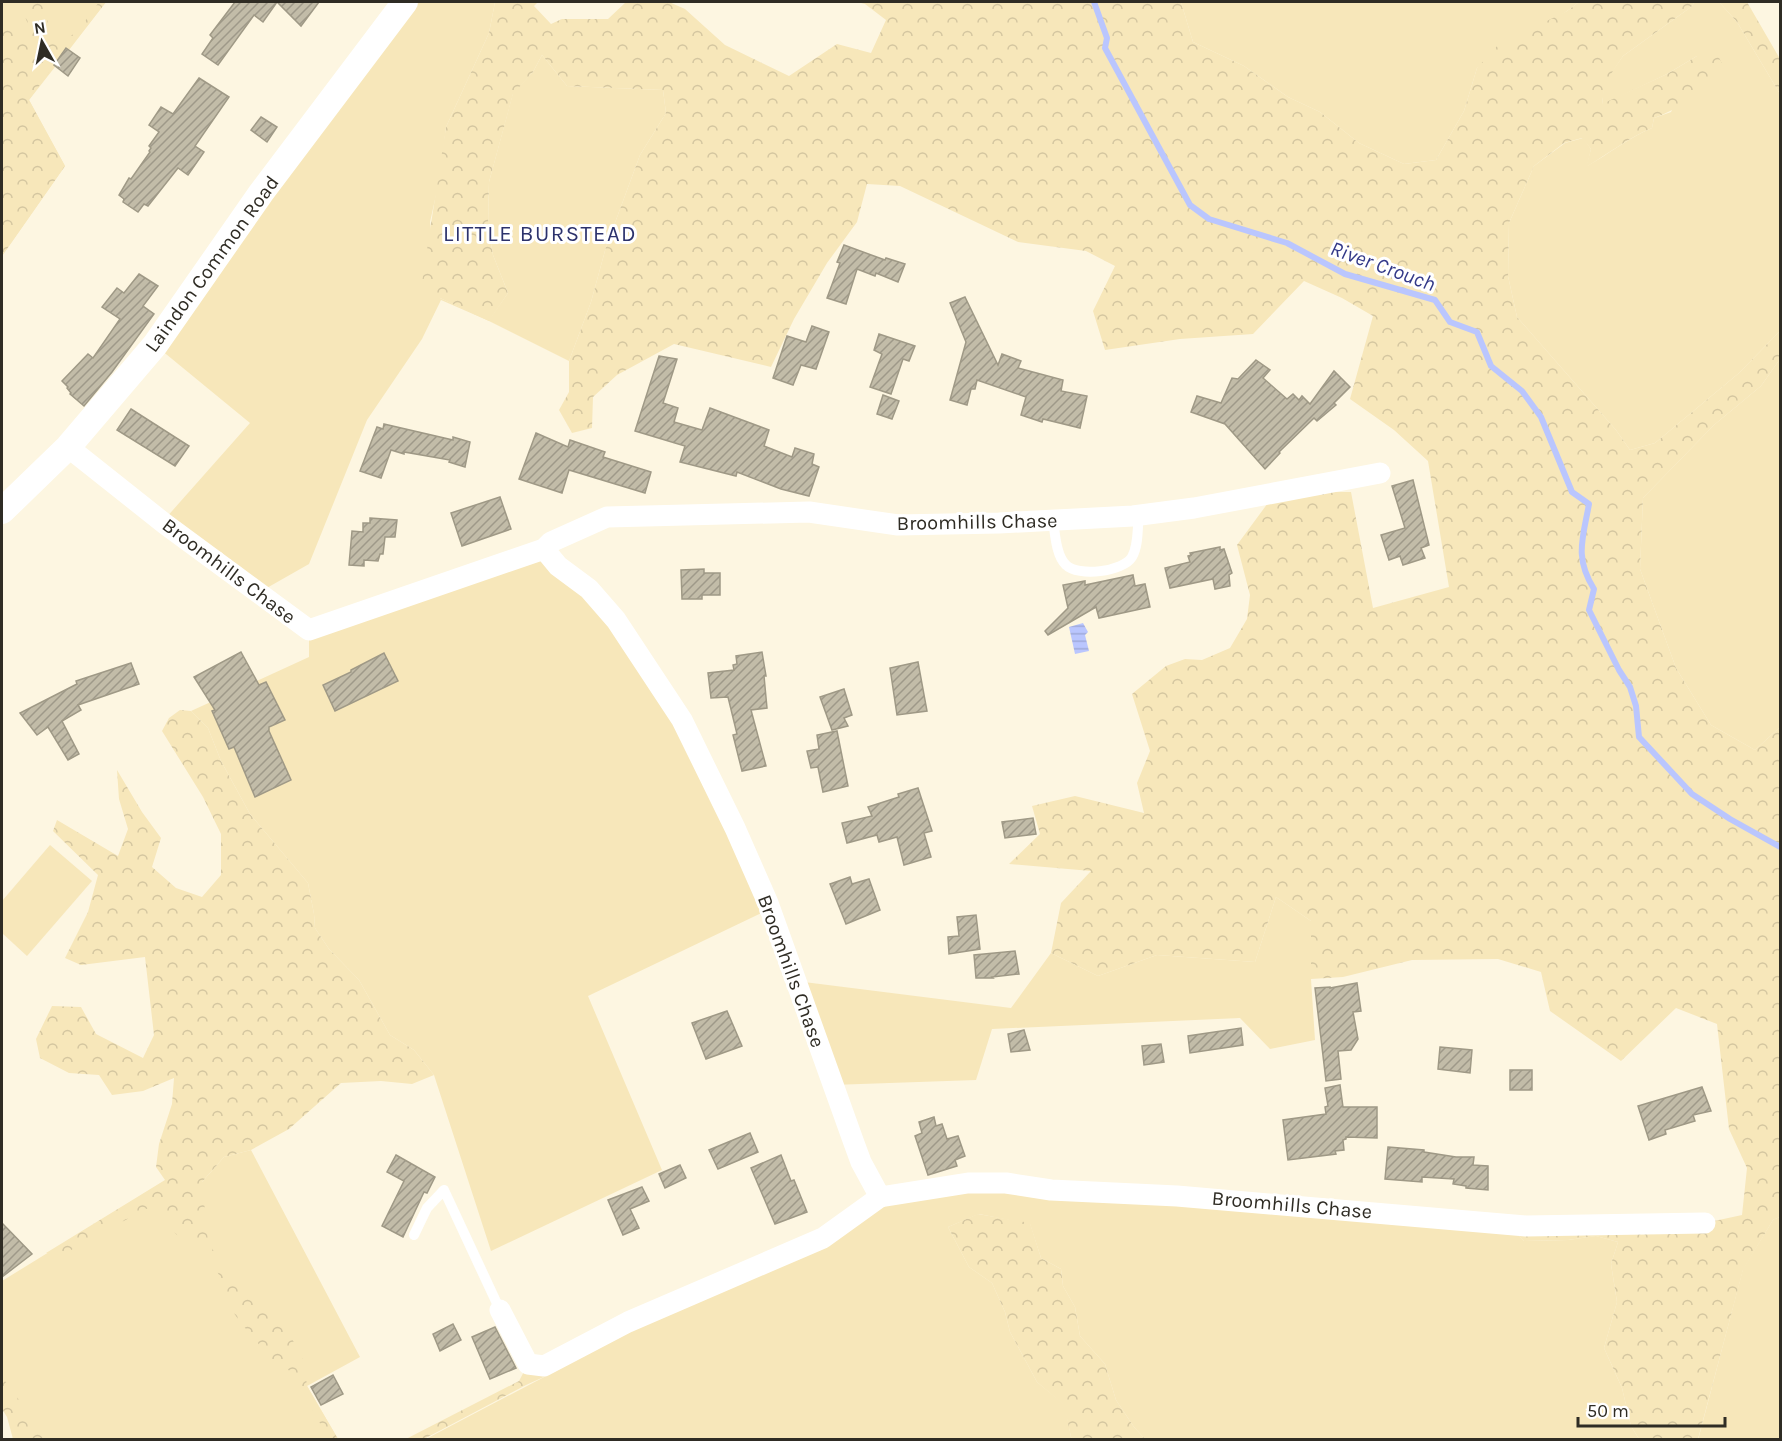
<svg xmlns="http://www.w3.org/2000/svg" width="1782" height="1441" font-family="Karla,sans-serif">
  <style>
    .green { fill: #f7e7ba }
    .forest { fill: url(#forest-crowns) }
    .water { fill: url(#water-rules) }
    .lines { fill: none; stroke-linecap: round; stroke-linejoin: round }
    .stream { stroke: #bac6fe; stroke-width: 6 }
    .building { fill: url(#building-hatch); stroke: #9f9986; stroke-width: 1.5 }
    .service { stroke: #fff; stroke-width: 10 }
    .minor { stroke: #fff; stroke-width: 21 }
    .tertiary { stroke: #fff; stroke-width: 26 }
    .labels { text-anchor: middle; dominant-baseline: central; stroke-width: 6; stroke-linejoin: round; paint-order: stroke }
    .street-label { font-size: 20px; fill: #2f2c24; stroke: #fff }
    .water-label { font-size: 21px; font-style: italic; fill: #333988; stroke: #fff }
    .quarter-label { font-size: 22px; letter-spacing: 1.5px; fill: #2c326c; stroke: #fff }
  </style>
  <defs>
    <pattern id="forest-crowns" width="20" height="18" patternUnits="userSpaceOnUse" patternTransform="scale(1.5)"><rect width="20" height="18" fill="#f7e7ba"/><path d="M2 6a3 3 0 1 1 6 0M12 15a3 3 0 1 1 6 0" fill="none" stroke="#d4c6a0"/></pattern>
    <pattern id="water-rules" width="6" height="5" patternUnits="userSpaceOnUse" patternTransform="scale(1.5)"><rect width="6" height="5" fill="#bac6fe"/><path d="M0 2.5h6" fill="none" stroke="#a0aada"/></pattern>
    <pattern id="building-hatch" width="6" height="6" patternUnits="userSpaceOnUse" patternTransform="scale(1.5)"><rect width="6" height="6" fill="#c2bca8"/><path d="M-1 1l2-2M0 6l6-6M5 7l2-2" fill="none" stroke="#9e9989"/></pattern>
  </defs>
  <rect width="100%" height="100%" fill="#fdf6e1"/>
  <!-- green -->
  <g class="green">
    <path d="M2,2H106L29,100L65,166L2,256Z"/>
    <path d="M405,2H495L489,33L446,127L440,177L430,222L440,298L489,320L508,293L493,255L488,226L489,182L513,93L533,72L542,55L567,86L663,90L666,113L640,155L606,247L591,302L569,361L489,321L441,300L422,339L367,420L309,564L251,597L157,528L250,423L155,345Z"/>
    <path d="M1181,2H1579L1567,11L1477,68L1464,111L1436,160L1404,164L1359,143L1320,112L1288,97L1244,66L1193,42Z"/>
    <path d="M1695,2H1719L1737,22L1780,94V331L1739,373L1655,443L1630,450L1616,430L1517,317L1508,276L1509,223L1534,166L1565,143L1583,138L1591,149L1587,166C1609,154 1628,138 1652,128L1654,118L1671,112L1697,56L1667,74L1602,105L1604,83L1623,56L1691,7Z"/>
    <path d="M1780,359V727L1755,750L1711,725L1676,668L1640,569L1643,498L1714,425L1761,386Z"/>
    <path d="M544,549L616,620L776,906L588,996L662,1170L491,1251L434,1075L414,1050L390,1035L359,980L329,949L315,928L314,914L308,883L250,814L221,761L208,728L191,711L309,657V630Z"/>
    <path d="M50,845L92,881L27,956L2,933V901Z"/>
    <path d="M1276,897L1311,921V979L1315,1040L1270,1049L1240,1018L992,1029L976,1080L832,1085L796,981L1011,1008L1051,953L1098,976L1157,955L1255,962Z"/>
    <path d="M251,1150L360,1357L307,1386L338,1439H27L2,1399V1281L166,1180L202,1182L224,1157Z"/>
    <path d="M984,1189L1509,1225L1524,1241L1568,1240L1596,1236L1618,1242L1611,1264L1617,1302L1604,1348L1622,1388L1631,1426L1639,1439H1145L1134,1427L1116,1400L1105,1364L1080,1336L1075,1307L1063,1286L1061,1269L1041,1258L1030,1224L979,1214L948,1227L969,1267L992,1283L1005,1312L1010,1332L1037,1382L1065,1405L1071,1437L1074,1439L424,1440L866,1208Z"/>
    <path d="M1780,1217V1439L1698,1440L1743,1269L1773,1220Z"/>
  </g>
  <!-- forest -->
  <g class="forest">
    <path d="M23,2H49L47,34L57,41H66L82,25L99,2H106L69,50L66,48L29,100L65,166L2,256V22L20,40H34L21,6Z"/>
    <path d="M495,2H538L534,6L551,24L562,19H608L626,2H669L685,9L725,45L789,76L837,44L871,53L886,20L865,4L857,2H1181L1193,42L1244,66L1288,97L1320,112L1359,143L1404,164L1436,160L1464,111L1477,68L1498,45L1567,11L1579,2H1695L1691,7L1623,56L1605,83L1602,104L1667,74L1697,56L1716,51L1722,64C1700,90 1687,106 1654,118L1652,128C1628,138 1608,154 1586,167L1591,149L1582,138L1564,143L1534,166L1509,223L1508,276L1517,317L1616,430L1630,450L1655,443L1739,373L1780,331V359L1761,386L1714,425L1643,498L1640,569L1676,668L1711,725L1755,750L1780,727V1217L1773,1220L1743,1270L1698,1439H1639L1631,1426L1622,1388L1604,1348L1617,1302L1611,1264L1618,1242L1596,1236L1568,1240L1524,1241L1509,1225L1705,1223L1742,1215L1747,1168L1729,1129L1717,1024L1676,1008L1621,1061L1550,1011L1541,972L1498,959L1412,960L1343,977L1311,979V921L1276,897L1255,962L1157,955L1098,976L1051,953L1061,903L1091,871L1009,864L1040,834L1032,806L1075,796L1144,813L1137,783L1150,751L1132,694L1166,666L1185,659L1202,660L1230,648L1247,619L1250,595L1237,545L1276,492H1351L1373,608L1449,587L1428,461L1394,430L1350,399L1373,316L1342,298L1304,281L1253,334L1180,339L1105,350L1093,311L1115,266L1086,251L1018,242L900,186L867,184L857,222L827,263L794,319L771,367L674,344L617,375L593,397L592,428L572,433L559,410L569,392V361L591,302L606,247L640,155L666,113L663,90L567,86L542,55L533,72L513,94L489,182L488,226L493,255L508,293L489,321L440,298L422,282L446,127L489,33Z"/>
    <path d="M1719,2H1747L1780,59V94L1737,22Z"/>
    <path d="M180,710L191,711L208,728L221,761L250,814L308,883L314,914L315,928L329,949L359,980L390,1035L414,1050L434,1075L412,1084L381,1081L341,1083L289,1129L251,1150L224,1157L202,1182L208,1240L225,1274L250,1285L267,1311L289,1333L304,1362L307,1386L338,1439H329L290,1371L274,1362L240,1322L223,1297L220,1277L213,1263L192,1238L177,1235L150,1207L118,1224L97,1229L82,1244L62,1255L46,1253L165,1180L156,1167L159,1144L172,1104L174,1078L143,1091L112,1095L99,1075L69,1073L40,1058L36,1039L52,1006L81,1007L96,1034L143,1058L154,1035L145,957L81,965L65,958L88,912L98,875L53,831L57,820L118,856L128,829L119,799L117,770L142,812L161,838L152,867L176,888L202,897L221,875V834L203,797L162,731L169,718Z"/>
    <path d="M978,1214L1030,1223L1041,1258L1061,1269L1063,1286L1075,1307L1080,1336L1105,1364L1116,1400L1134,1427L1145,1439L1074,1440L1071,1437L1064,1405L1037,1382L1010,1332L1005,1312L992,1283L969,1267L948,1227Z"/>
    <path d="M561,1348L557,1371L526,1385L424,1439L404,1440L519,1381L528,1364Z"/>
    <path d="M2,1377L48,1439H13L7,1417L2,1409Z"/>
  </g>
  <!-- water -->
  <path class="water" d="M1083,623L1088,632L1085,635L1089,651L1075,654L1069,627Z"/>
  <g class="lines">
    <!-- stream -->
    <path class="stream" d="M1094,2L1107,38L1105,48L1190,205L1209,219L1287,243L1345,274L1435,300L1450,322L1477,332L1491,366L1522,391L1541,417L1572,492L1589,504C1583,538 1574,557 1594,589L1589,610L1619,670L1630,687L1636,706L1639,737L1692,794L1730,819L1780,847"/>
  </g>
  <!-- building -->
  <g class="building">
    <path d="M235,2H319L301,26L277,2L263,22L254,15L218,65L202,54L213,38L210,35Z"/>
    <path d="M66,48L80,58L68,76L54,65Z"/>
    <path d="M199,78L229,97L195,146L204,152L188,175L178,168L148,206L144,204L138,212L123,202L124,199L119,195L129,178L131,179L150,152L149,151L151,148L149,146L159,132L149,125L161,107L173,114Z"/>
    <path d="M261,117L277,127L267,142L251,130Z"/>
    <path d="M844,245L885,260L886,258L905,264L898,282L876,273L875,276L857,269L846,304L827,298L840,263L837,262Z"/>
    <path d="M139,274L158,286L143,306L154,314L112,372L84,406L70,394L71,393L67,388L68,387L62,381L88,354L93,358L120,319L102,307L117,288L124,293Z"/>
    <path d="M965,297L998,365L1002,354L1021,361L1018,368L1063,380L1061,391L1087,396L1080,428L1043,419L1042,422L1021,415L1026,397L977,380L975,389H971L967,405L950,400L966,342L950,303Z"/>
    <path d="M812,326L829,332L816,369L801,365L793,385L773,378L787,336L806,342Z"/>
    <path d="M879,334L915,346L909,361L903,359L891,394L870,387L882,354L874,350Z"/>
    <path d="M659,356L677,359L663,403L678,408L674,422L702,430L710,408L769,430L764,446L792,457L795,448L814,454L812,464L819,467L809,496L781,489L737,472L736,476L680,462L685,446L635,431Z"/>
    <path d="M1256,360L1270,370L1263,378L1287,399L1293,394L1299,400L1302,396L1310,404L1334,371L1350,387L1334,403L1336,405L1317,421L1314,418L1279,452L1280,453L1265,469L1225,424L1191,412L1197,396L1221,403L1232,378L1238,379Z"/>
    <path d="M883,395L899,401L892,419L877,414Z"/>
    <path d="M131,409L189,446L175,466L117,430Z"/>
    <path d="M384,424L453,440V437L470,442L465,467L449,462L450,460L404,452V454L391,450L381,478L360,471L377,427L383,429Z"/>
    <path d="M536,433L568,447L570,440L605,452L603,457L651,472L645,493L569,470L562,493L519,479Z"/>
    <path d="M1413,480L1429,545L1421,548L1425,558L1403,565L1400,556L1389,560L1381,535L1405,528L1392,486Z"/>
    <path d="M500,497L511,529L462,546L451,513Z"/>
    <path d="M370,518L397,520L395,537H385L383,554H380L378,561L364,560V566L349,565L352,531L363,532V523H370Z"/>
    <path d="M1220,547V550L1224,549L1232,573L1229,575L1230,586L1215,589L1213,579L1170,588L1165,568L1190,562L1188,556L1191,555L1190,553Z"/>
    <path d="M704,569V573H720V595H702V599H682L681,570Z"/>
    <path d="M1133,575L1135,586L1145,584L1150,607L1099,618L1096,607L1048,635L1045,631L1068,608L1063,585L1085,581V585Z"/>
    <path d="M241,652L259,685L266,682L285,720L269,727V731L291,780L255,797L234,747L229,749L212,711L215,710L194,677Z"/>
    <path d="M762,652L766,676H764L767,708L751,710L766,766L742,771L733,735L737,734L728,697L711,698L708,673L734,670L733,665L737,664L736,656Z"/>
    <path d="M384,653L398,681L335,711L323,685L351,672V670Z"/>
    <path d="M918,662L927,711L897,715L890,668Z"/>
    <path d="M131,663L139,684L78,705L81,710L62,721L79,754L68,760L48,727L37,735L20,713L77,684L76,681Z"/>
    <path d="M844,689L852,715L844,718L848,726L832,730L820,697Z"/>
    <path d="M837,731L848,786L823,792L818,767L811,768L807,751L819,749L817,735Z"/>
    <path d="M918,788L932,831L924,833L931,857L904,865L897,837L879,842L877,835L847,843L842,823L872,816L868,807L899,797L898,794Z"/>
    <path d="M1033,818L1036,834L1005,838L1002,822Z"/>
    <path d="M850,877L852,884L869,879L880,910L846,924L830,884Z"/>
    <path d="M976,915L980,949L949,954L948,937L959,936L957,917Z"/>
    <path d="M1015,951L1019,974L992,977L993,978H976L974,955Z"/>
    <path d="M1357,983L1361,1011L1353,1012L1358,1039L1351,1050L1338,1051L1341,1079L1326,1081L1315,988L1330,987V988Z"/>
    <path d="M727,1011L742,1046L706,1059L692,1023Z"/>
    <path d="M1241,1028L1243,1045L1190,1053L1188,1036Z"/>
    <path d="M1024,1030L1030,1050L1011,1052L1008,1034Z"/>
    <path d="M1161,1044L1164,1062L1144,1065L1142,1046Z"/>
    <path d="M1440,1047L1472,1050L1470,1073L1438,1069Z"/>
    <rect x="1510" y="1070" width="22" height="20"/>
    <path d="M1340,1085L1343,1107H1377V1138L1346,1137V1139L1343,1140L1344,1150L1335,1151L1336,1154L1288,1160L1283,1120L1326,1114L1325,1107L1328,1106L1325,1088Z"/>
    <path d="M1702,1087L1711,1111L1693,1115L1695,1121L1665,1130L1666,1134L1649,1140L1638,1106Z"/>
    <path d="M934,1117L936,1126L942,1124L947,1139L958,1136L965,1156L955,1160L957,1166L928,1175L915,1136L922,1133L919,1122Z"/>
    <path d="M750,1133L758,1152L718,1169L709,1150Z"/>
    <path d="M1388,1147L1424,1150V1152L1456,1157H1474L1473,1165L1488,1166V1190L1466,1188V1186L1453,1184L1454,1179L1422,1177V1182L1385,1179Z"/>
    <path d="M396,1155L435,1177L427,1193L424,1192L403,1237L382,1226L404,1181L387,1172Z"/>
    <path d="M781,1155L791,1181L794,1180L807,1212L775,1224L751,1168Z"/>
    <path d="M680,1165L686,1178L665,1188L659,1174Z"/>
    <path d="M642,1187L649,1201L630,1209L639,1228L623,1235L608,1200Z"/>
    <path d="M2,1223L32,1254L2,1277Z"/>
    <path d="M453,1324L461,1340L440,1351L433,1334Z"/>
    <path d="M495,1327L516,1368L490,1379L472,1337Z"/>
    <path d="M333,1375L343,1394L321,1405L311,1387Z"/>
  </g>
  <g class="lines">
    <!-- service -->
    <g class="service">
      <path d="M1053,520C1055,533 1056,556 1066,565C1078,577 1123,572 1132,557C1139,545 1137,528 1139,515"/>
      <path d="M414,1235L427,1208L444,1190L500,1310"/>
    </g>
    <!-- minor -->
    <g class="minor">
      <path d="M68,447L165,524L309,630L544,549L551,542L607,517L809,512L898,525L999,523L1133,516L1194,508L1380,473"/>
      <path d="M544,549L558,566L589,589L616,620L682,720L735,828L768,903L854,1143L861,1162L880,1197L968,1183H1006L1051,1190L1177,1196L1526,1226L1705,1223"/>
      <path d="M500,1310L528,1364L544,1366L628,1322L823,1238L880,1197"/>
    </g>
    <!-- tertiary -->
    <path class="tertiary" d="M2,511L68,447L155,345L261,193L405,2"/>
  </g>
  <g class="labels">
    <!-- street labels -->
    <g class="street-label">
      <text transform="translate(212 264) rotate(-54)">Laindon Common Road</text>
      <text transform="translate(977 522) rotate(-1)">Broomhills Chase</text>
      <text transform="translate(229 571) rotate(37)">Broomhills Chase</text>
      <text transform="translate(791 971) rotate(70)">Broomhills Chase</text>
      <text transform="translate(1292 1205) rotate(5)">Broomhills Chase</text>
    </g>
    <!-- water labels -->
    <g class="water-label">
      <text transform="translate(1383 266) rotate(20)">River Crouch</text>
    </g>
    <!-- quarter labels -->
    <g class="quarter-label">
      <text x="540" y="234">LITTLE BURSTEAD</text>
    </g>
  </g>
  <!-- border -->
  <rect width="1782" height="1441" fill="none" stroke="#2f2c24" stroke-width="6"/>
  <!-- north arrow -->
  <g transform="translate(42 42) rotate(351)" stroke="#ffffff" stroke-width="4.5" paint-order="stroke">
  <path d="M0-4.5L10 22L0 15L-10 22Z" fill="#2f2c24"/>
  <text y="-9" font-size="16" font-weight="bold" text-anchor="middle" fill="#2f2c24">N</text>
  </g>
  <!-- scale -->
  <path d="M1578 1417v9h147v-9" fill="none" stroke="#2f2c24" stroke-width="3"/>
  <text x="1587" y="1417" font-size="18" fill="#2f2c24" stroke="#ffffff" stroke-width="4.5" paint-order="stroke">50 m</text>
</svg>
